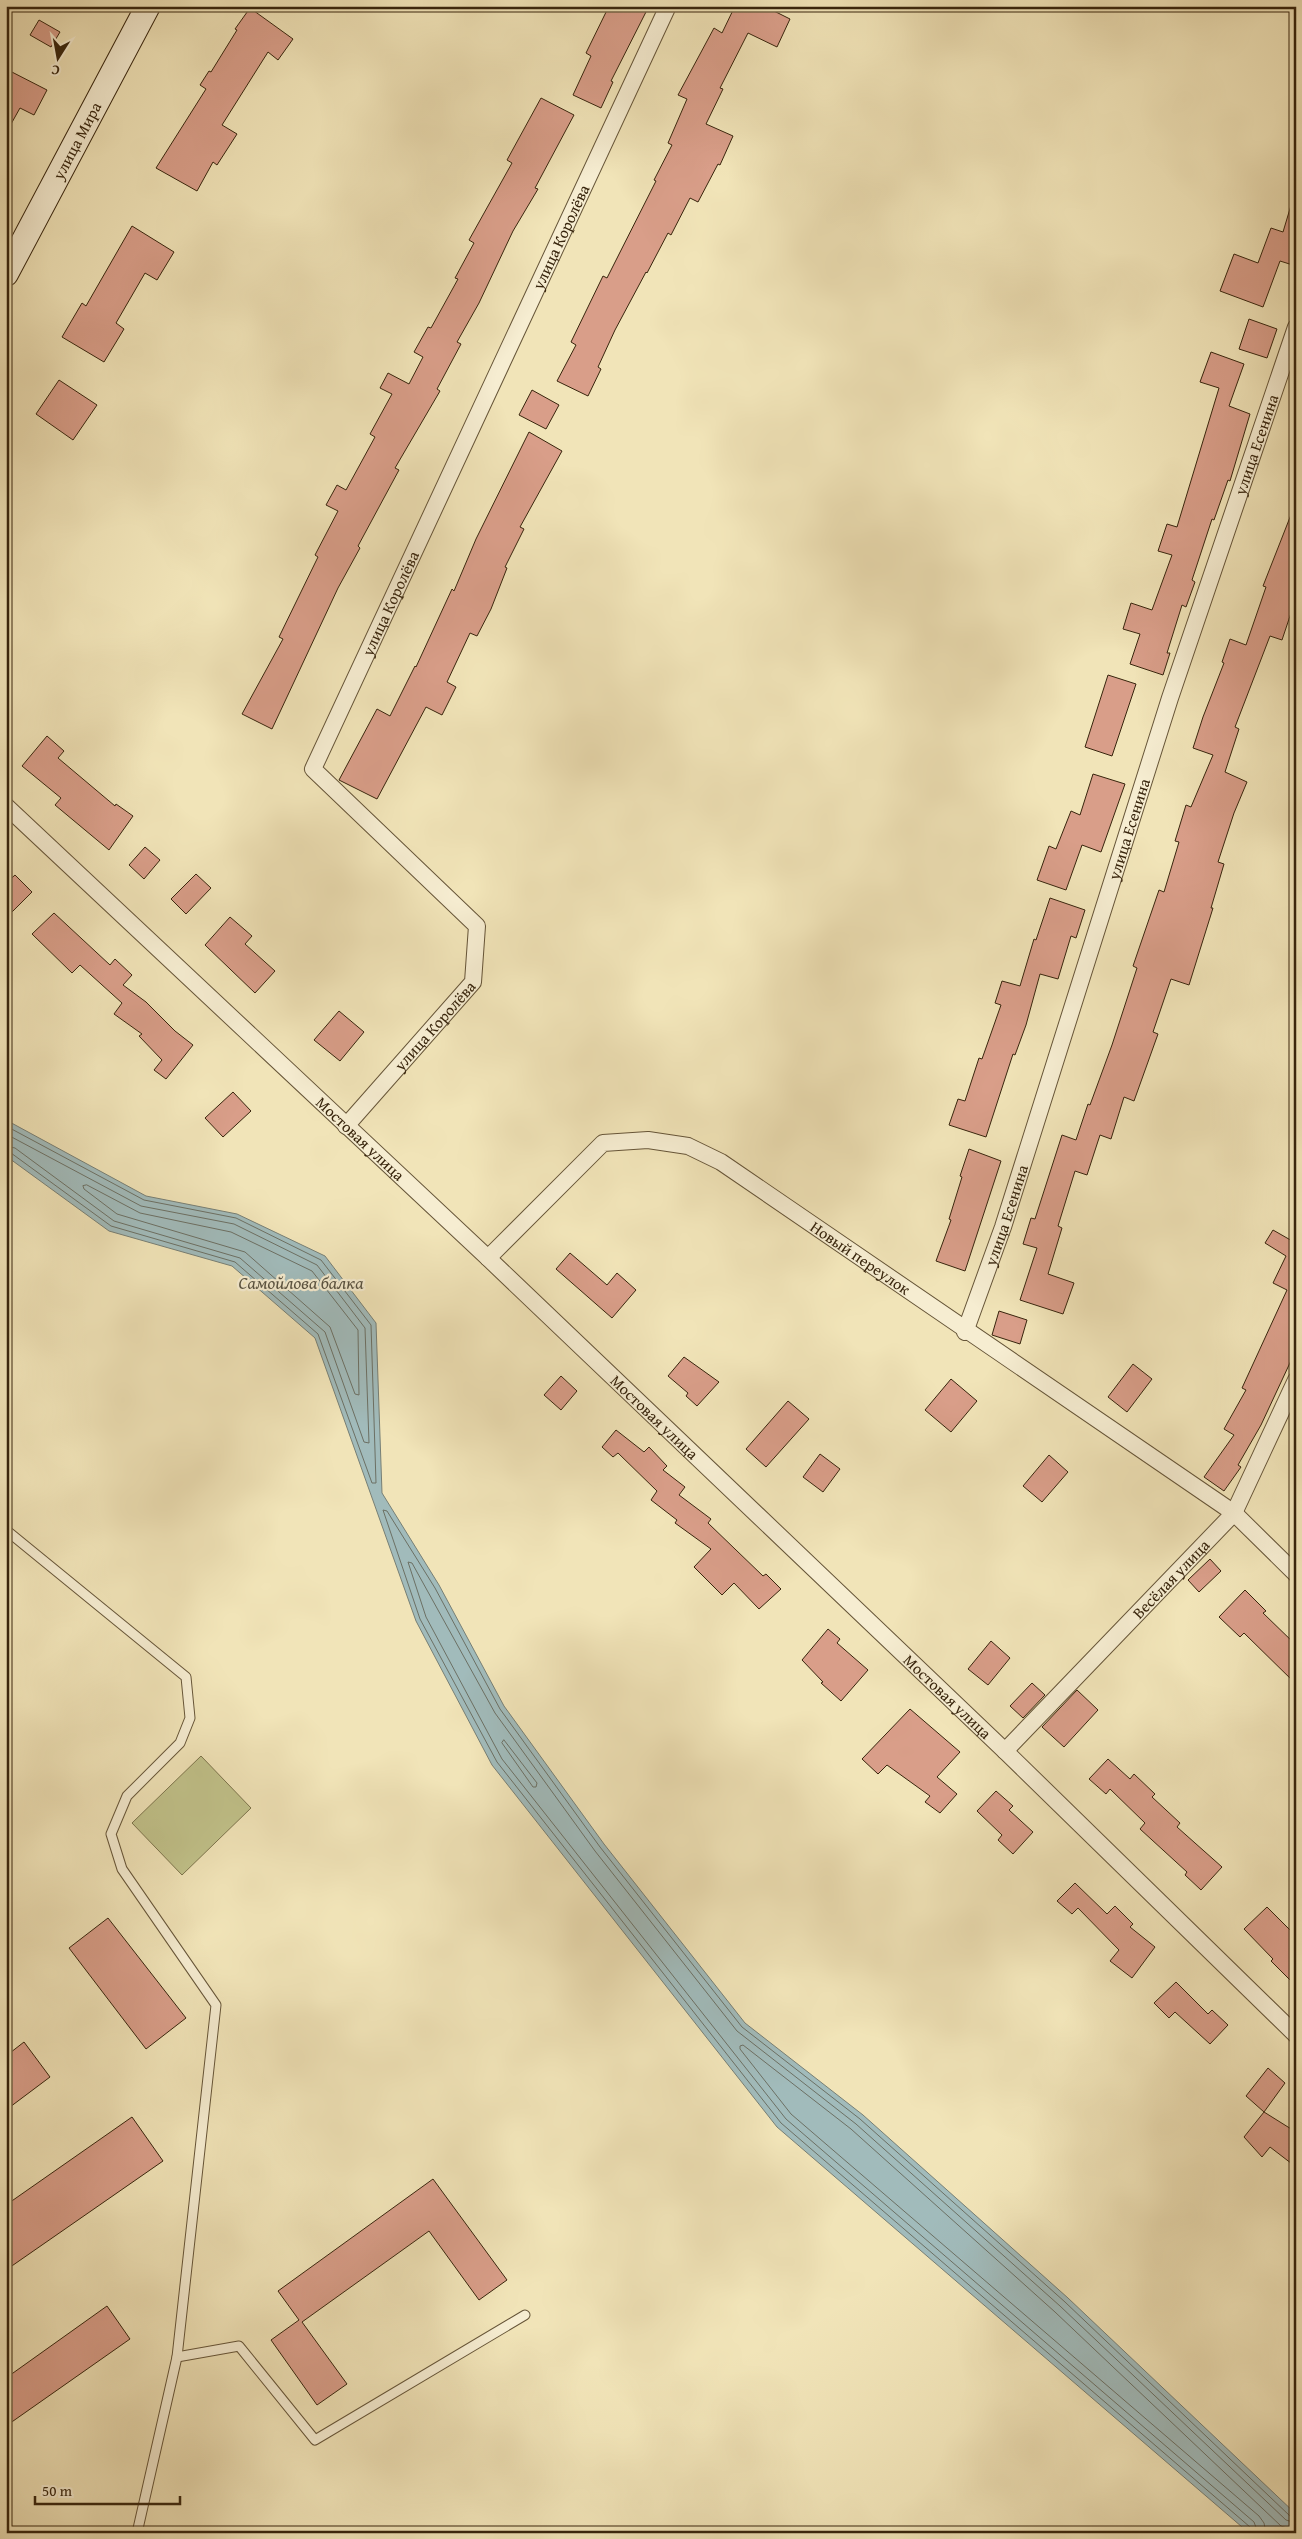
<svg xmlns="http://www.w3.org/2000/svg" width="1302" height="2539" font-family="'Gentium Book Plus',serif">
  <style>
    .green { fill: #c1c28a; stroke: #7c744c }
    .water { fill: #a1bbbb; stroke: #777f75 }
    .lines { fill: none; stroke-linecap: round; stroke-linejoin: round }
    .shore { stroke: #6c7064; stroke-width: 1 }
    .building { fill: #d99e89; stroke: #38250d }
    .service-casing { stroke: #665538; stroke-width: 11 }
    .minor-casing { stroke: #665538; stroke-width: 18 }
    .secondary-casing { stroke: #38250d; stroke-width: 26 }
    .service { stroke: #f6edd1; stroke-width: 9 }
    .minor { stroke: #f6edd1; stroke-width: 16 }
    .secondary { stroke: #f6edd1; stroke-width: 24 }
    .labels { text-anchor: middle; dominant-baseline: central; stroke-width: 4.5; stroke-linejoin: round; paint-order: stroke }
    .street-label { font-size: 16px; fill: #38250d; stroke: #f6edd1 }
    .water-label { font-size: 18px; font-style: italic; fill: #585241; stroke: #f6edd1 }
  </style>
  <rect width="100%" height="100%" fill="#f1e4b8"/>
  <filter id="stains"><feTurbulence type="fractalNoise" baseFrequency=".004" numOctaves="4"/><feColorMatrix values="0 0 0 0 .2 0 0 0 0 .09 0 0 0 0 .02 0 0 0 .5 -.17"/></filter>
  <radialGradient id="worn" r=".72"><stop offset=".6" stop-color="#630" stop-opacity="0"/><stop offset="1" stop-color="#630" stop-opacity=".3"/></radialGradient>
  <!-- green -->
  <path class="green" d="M201,1756L251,1808L182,1875L132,1823Z"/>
  <!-- water -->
  <path class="water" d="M6,1120L146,1196L237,1214L325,1256L376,1323L382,1493L439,1585L504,1706L604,1844L745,2023L863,2115L1068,2298L1296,2514V2533H1249L777,2127L492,1765L416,1621L315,1338L232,1266L109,1231L6,1156Z"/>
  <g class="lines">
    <!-- shore -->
    <g class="shore">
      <path d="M6,1126L144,1200L236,1218L321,1260L371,1325L376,1483H372L318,1334L235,1262L111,1226L11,1153L6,1152"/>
      <path d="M6,1134L141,1206L234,1224L317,1265L365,1328L369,1443L364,1442L325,1332L240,1258L114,1221L15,1148L6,1146"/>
      <path d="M87,1185L140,1213L231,1232L312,1271L358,1330L359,1395L355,1394L330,1327L245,1252L117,1214L84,1189L83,1186Z"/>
      <path d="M504,1740L537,1783L536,1787H533L502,1743Z"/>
      <path d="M1252,2533L1250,2527L781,2123L497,1762L420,1619L383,1510L387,1511L435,1588L500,1709L600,1847L742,2027L860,2119L1065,2302L1290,2516L1296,2517"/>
      <path d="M1258,2533L1254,2522L786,2119L502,1759L426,1617L408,1562L412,1563L495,1713L595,1851L737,2031L856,2124L1060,2306L1286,2520L1296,2523"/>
      <path d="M1266,2533L1264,2523L1259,2516L791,2114L740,2049V2046L743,2045L851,2129L1055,2312L1281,2526L1296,2531"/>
    </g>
  </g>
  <!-- building -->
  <g class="building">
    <path d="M609,6H649L611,81L613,82L601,108L573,95L591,56L586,53Z"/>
    <path d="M735,6H764L790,19L777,47L748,33L720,88L723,89L706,124L733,136L720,165L718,164L698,202L690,198L671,235L668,233L647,273L646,272L615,330L598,367L601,369L588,396L557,381L576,345L571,342L603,276L607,278L656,181L654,180L672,145L668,143L687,99L678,95L714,28L722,33Z"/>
    <path d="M250,8L293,39L278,60L268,52L222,125L237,134L217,165L213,162L197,191L156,168L206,89L200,85L209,71L211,72L237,30L235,29Z"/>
    <path d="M39,20L60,32L51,47L30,35Z"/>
    <path d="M6,69L47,90L34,115L20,108L6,133Z"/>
    <path d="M541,98L574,115L535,188L538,189L513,231L479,303L457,342L461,344L437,389L440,391L395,468L399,470L358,546L360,548L338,588L272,729L242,714L283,639L279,637L318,557L315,555L338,511L326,505L337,485L346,490L375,437L370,434L392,394L380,388L388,373L409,384L423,357L414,352L428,327L431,328L458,279L455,278L474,243L469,240L512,163L507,160Z"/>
    <path d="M1292,202L1296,203V266L1280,261L1263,307L1220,291L1234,254L1258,263L1271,228L1283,232Z"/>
    <path d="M132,226L174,252L157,280L145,273L116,323L124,329L104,362L62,337L82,303L86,306Z"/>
    <path d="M1249,319L1277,329L1267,358L1239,349Z"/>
    <path d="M1211,352L1244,364L1229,406L1250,414L1230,481L1228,480L1214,520L1212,519L1192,580L1195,582L1186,607L1182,605L1167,653H1170L1163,675L1130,664L1140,634L1123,629L1131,603L1152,610L1172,555L1158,551L1167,524L1177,527L1219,388L1200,382Z"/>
    <path d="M59,380L97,405L73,440L36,414Z"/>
    <path d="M532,390L559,405L546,429L519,415Z"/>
    <path d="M529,432L562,451L520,527L524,529L505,567L507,568L491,609L477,636L470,633L447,682L456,687L442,715L426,707L377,799L339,780L377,709L390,716L415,666L416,667L452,589L454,591L476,539Z"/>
    <path d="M1296,502V598L1282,640L1270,636L1235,727L1239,729L1225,772L1247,782L1234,813L1218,862L1224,864L1211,908H1213L1189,985L1171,979L1153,1032L1158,1034L1134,1101L1124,1097L1111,1139L1100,1135L1087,1175L1075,1171L1058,1226L1062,1228L1048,1274L1074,1283L1063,1314L1020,1300L1037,1248L1023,1244L1031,1218L1035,1219L1062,1135L1076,1140L1088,1104L1090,1105L1112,1045L1137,968L1133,966L1159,890L1164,892L1179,842L1175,841L1186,805L1191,807L1213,755L1193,748L1203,717L1224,663L1222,662L1230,639L1246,645L1266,587L1263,586Z"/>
    <path d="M1108,675L1136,684L1112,756L1085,747Z"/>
    <path d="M47,736L64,751L58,758L115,806L116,804L133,816L109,850L55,805L61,798L22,766Z"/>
    <path d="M1093,774L1125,784L1101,852L1082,845L1066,890L1037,880L1049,846L1056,849L1071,811L1080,815Z"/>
    <path d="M145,847L160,860L144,879L129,865Z"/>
    <path d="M196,874L211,888L186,914L171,899Z"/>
    <path d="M15,875L32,892L6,918V883Z"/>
    <path d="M1050,898L1085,910L1076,938L1071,936L1058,979L1040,974L1026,1025L1015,1055L1013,1054L986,1137L949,1125L958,1099L965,1101L979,1058L982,1059L1001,1005L995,1003L1002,981L1020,986L1034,939L1036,940Z"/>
    <path d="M54,913L110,965L115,959L132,975L123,985L146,1002L175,1031L193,1045L166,1079L154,1070L162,1060L139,1036L142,1034L114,1014L122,1003L80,965L72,973L32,934Z"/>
    <path d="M230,917L252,936L245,944L275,971L255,993L205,945Z"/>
    <path d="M339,1011L364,1032L340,1061L314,1040Z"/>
    <path d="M233,1092L251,1111L223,1137L205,1118Z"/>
    <path d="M969,1149L1001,1161L965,1271L936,1261L951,1220L949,1219L962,1177L960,1176Z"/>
    <path d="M1273,1230L1294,1242L1296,1237V1350L1261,1425L1238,1465L1241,1467L1224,1491L1204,1477L1234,1435L1224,1429L1246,1390L1242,1388L1287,1290L1273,1283L1286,1256L1265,1243Z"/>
    <path d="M570,1253L607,1285L617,1273L636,1290L612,1318L556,1269Z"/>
    <path d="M999,1311L1027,1320L1020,1344L992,1335Z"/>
    <path d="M684,1357L719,1382L697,1406L686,1396L688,1393L668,1376Z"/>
    <path d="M1133,1364L1152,1379L1127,1412L1108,1397Z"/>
    <path d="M561,1376L577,1391L561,1410L544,1395Z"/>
    <path d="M951,1379L977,1401L951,1432L925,1410Z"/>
    <path d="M788,1401L809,1419L766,1467L746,1449Z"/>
    <path d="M616,1430L644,1452L649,1447L667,1466L663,1470L685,1487L679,1495L711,1519L708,1523L763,1576L766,1574L781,1589L759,1609L734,1583L722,1595L694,1567L711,1549L675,1523L677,1520L651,1500L657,1491L618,1453L613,1457L602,1447Z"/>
    <path d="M820,1454L840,1469L823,1492L803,1477Z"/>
    <path d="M1049,1455L1068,1472L1042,1502L1023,1486Z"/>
    <path d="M1210,1559L1221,1571L1199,1592L1188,1580Z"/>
    <path d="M1245,1590L1266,1611L1263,1613L1296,1645V1684L1244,1633L1240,1637L1219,1617Z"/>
    <path d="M828,1629L840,1639L837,1643L868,1670L841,1701L821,1683L823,1682L802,1660Z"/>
    <path d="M991,1641L1010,1658L988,1685L968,1669Z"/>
    <path d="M1032,1683L1045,1695L1023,1718L1010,1706Z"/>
    <path d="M1077,1690L1098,1710L1064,1747L1042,1727Z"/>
    <path d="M910,1709L960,1752L937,1777L957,1794L940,1813L925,1802L930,1796L887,1765L878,1774L862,1759Z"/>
    <path d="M1108,1759L1130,1779L1134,1774L1155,1794L1152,1797L1180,1823L1177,1827L1222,1867L1201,1890L1185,1875L1187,1872L1140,1829L1145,1823L1110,1789L1106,1794L1089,1779Z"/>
    <path d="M996,1791L1013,1806L1009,1810L1033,1832L1013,1854L998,1840L1002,1835L977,1811Z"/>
    <path d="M1075,1883L1107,1914L1115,1906L1133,1924L1130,1927L1155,1947L1132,1978L1110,1961L1119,1950L1078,1908L1072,1914L1057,1901Z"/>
    <path d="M1267,1907L1296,1936V1986L1271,1961L1273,1959L1244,1929Z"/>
    <path d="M108,1918L186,2018L146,2049L69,1948Z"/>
    <path d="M1176,1982L1208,2014L1212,2010L1228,2025L1210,2044L1175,2012L1169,2018L1154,2003Z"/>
    <path d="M24,2042L50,2077L6,2110V2056Z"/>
    <path d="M1268,2068L1285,2083L1264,2112L1246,2096Z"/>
    <path d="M1264,2112L1296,2132V2167L1270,2147L1262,2157L1244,2137Z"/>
    <path d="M132,2117L163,2161L6,2270V2205Z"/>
    <path d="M433,2179L507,2280L479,2300L429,2231L302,2322L347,2384L317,2405L271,2340L299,2320L278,2291Z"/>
    <path d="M107,2306L130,2339L6,2426V2378Z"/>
  </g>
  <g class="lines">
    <!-- service casing -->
    <g class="service-casing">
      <g id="service">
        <path d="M6,1530L186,1677L190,1718L180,1743L127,1796L111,1834L122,1869L216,2005L177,2357L137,2533"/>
        <path d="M177,2357L239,2346L315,2440L525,2315"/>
      </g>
    </g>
    <!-- minor casing -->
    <g class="minor-casing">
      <g id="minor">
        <path id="s1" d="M6,806L488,1258L1005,1751L1296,2035"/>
        <path id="s2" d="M346,1126L473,982L477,926L313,769L668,6"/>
        <path id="s3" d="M488,1258L603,1143L648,1140L688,1146L721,1162L1234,1513L1296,1574"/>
        <path id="s4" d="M965,1332L1003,1227L1170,698L1296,327"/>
        <path id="s5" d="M1005,1751L1234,1513L1296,1380"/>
      </g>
    </g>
    <!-- secondary casing -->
    <g class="secondary-casing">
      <g id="secondary">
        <path id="s6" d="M6,274L148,6"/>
      </g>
    </g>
    <!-- service -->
    <use href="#service" class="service"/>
    <!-- minor -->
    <use href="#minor" class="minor"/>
    <!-- secondary -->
    <use href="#secondary" class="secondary"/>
  </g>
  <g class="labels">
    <!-- street labels -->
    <g class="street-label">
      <text stroke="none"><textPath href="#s6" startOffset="151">улица Мира</textPath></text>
      <text stroke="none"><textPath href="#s2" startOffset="1062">улица Королёва</textPath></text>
      <text stroke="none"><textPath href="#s4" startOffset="934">улица Есенина</textPath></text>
      <text stroke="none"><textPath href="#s2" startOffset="658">улица Королёва</textPath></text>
      <text stroke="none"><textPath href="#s4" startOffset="529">улица Есенина</textPath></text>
      <text stroke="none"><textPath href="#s2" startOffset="134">улица Королёва</textPath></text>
      <text stroke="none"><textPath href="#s1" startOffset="486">Мостовая улица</textPath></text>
      <text stroke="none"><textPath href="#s4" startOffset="124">улица Есенина</textPath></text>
      <text stroke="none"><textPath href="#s3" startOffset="454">Новый переулок</textPath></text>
      <text stroke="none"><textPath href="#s1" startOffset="891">Мостовая улица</textPath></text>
      <text stroke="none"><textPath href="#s5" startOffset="239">Весёлая улица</textPath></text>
      <text stroke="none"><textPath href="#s1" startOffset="1296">Мостовая улица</textPath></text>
    </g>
    <!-- water labels -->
    <g class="water-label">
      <text x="301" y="1282">Самойлова балка</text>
    </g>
  </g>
  <!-- margin -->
  <rect width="1302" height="2539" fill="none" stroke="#f1e4b8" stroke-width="25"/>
  <rect x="8" y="8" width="1287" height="2524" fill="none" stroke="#38250d" stroke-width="2.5"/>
  <rect x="12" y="12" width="1277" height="2514" fill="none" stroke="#38250d"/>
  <!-- north arrow -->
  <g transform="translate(58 58) rotate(191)" stroke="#f6edd1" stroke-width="4" paint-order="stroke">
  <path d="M0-4L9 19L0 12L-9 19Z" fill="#38250d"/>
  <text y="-8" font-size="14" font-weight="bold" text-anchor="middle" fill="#38250d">С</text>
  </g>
  <!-- scale -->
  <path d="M35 2496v8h145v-8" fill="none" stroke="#38250d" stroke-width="2.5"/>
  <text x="42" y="2496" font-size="15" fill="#38250d" stroke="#f6edd1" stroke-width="4" paint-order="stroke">50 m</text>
  <rect width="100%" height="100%" filter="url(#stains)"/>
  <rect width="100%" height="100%" fill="url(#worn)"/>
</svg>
